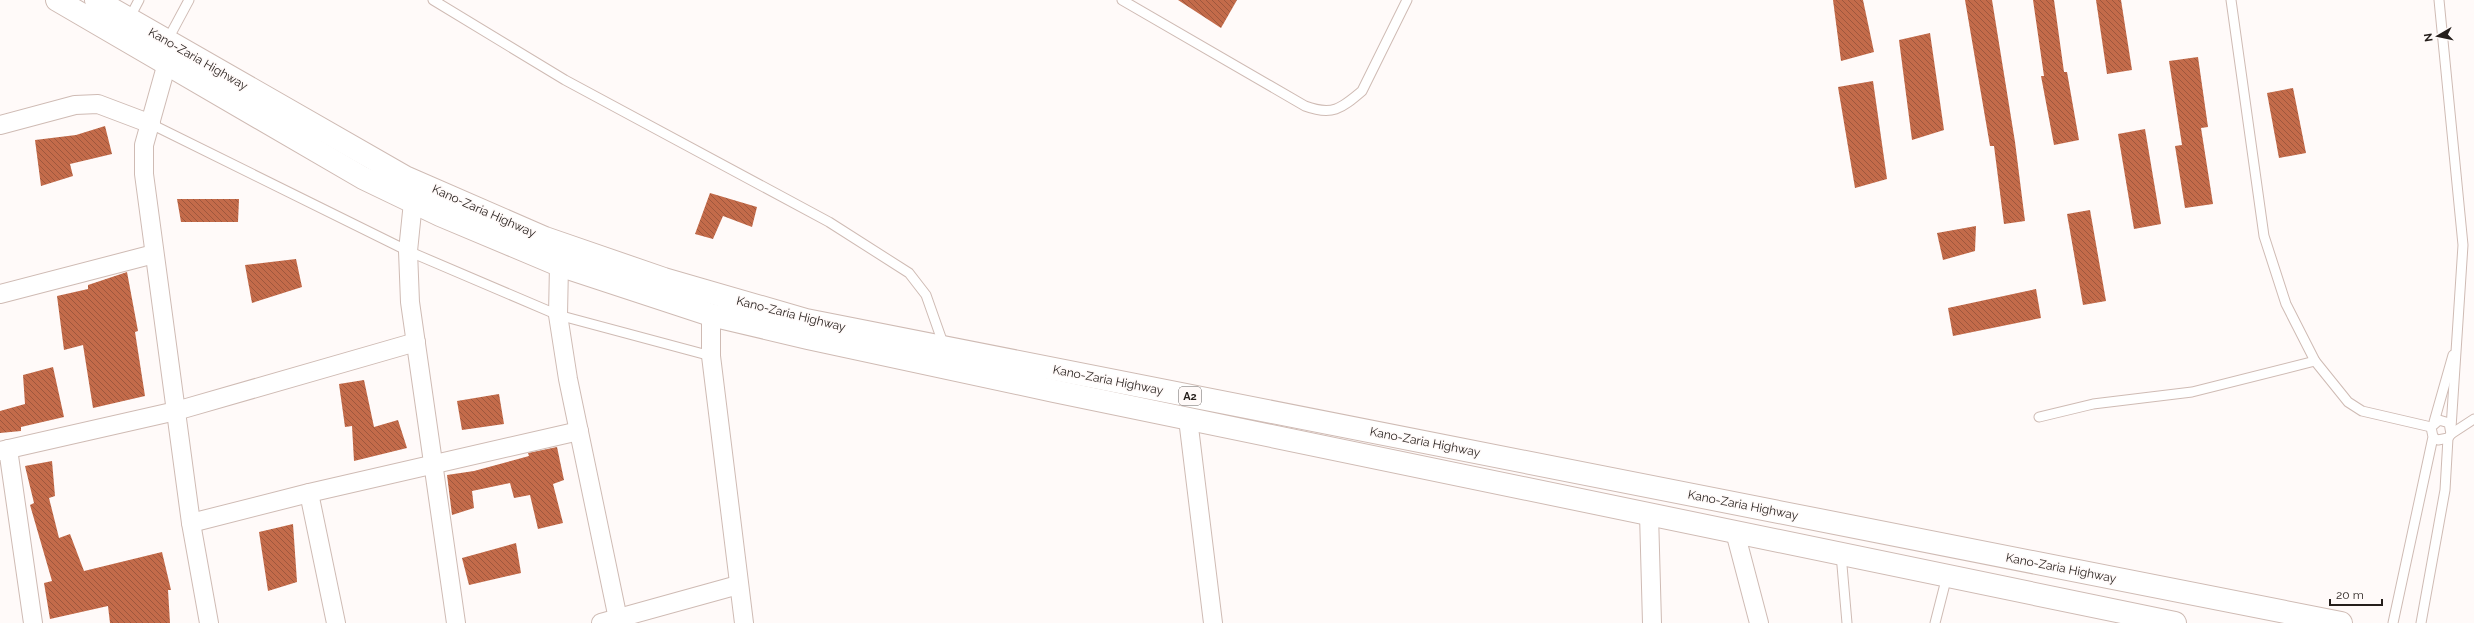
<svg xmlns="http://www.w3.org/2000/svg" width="2474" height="623" font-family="Raleway,sans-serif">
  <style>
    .building { fill: url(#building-back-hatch) }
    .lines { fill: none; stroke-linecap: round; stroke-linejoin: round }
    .lane-casing { stroke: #cfbbb4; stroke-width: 11 }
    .street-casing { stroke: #cfbbb4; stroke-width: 20 }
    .highway-casing { stroke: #cfbbb4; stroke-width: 24 }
    .lane { stroke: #fff; stroke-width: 9 }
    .street { stroke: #fff; stroke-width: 18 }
    .highway { stroke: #fff; stroke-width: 22 }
    .labels { text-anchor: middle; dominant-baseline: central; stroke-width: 3; stroke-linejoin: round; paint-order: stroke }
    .shield { fill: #fffaf9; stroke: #66605e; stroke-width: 1 }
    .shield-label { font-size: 11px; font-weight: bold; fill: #251e1b }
    .street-label { font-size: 12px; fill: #251e1b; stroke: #fffaf9 }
  </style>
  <defs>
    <pattern id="building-back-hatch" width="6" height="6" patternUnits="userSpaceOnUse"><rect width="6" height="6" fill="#c36b4a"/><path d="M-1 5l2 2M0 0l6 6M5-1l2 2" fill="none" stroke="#9e573d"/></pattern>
  </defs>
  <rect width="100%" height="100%" fill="#fffaf9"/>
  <!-- building -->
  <g class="building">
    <path d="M1178,0H1237L1221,28Z"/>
    <path d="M1833,0H1863L1874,52L1841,61Z"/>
    <path d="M1965,0H1992L2015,142L2025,221L2004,224L1994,146H1990Z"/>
    <path d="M2033,0H2054L2064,72H2067L2079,140L2054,145L2041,76H2044Z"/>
    <path d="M2096,0H2121L2132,70L2107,74Z"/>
    <path d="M1930,33L1944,130L1912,140L1899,40Z"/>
    <path d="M2198,57L2208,127L2201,128L2213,204L2185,208L2175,146L2182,145L2169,61Z"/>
    <path d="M1873,81L1887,179L1855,188L1838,87Z"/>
    <path d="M2293,88L2306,153L2279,158L2267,93Z"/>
    <path d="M105,126L112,154L70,164L73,176L41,186L35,140L76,135Z"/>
    <path d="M2145,129L2161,224L2134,229L2118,134Z"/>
    <path d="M710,193L757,207L752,227L723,216L713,239L695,234Z"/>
    <path d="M177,199H239L238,222H181Z"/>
    <path d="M2090,210L2106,301L2083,305L2067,214Z"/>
    <path d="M1976,226L1975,251L1943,260L1937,233Z"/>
    <path d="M296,259L302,287L252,303L245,265Z"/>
    <path d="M127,272L138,331L135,332L145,396L93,408L83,345L64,350L57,296L88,289V285Z"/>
    <path d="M2036,289L2041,318L1953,336L1948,308Z"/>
    <path d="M53,367L64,417L21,427V431L0,433V411L25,404L23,375Z"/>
    <path d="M364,380L374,427L398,420L407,448L354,461L352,426L345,427L339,384Z"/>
    <path d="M499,394L504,424L462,430L457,401Z"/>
    <path d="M557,447L564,480L553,484L563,523L538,529L530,495L514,498L510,483L472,491L474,508L452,515L447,475L474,471L529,456L528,453Z"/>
    <path d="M52,461L55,496L49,498L59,538L70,534L84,571L162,552L171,590H168L170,623H110L108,606L50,619L44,583L52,581L30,505L34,503L25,466Z"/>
    <path d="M293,524L297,582L268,591L259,532Z"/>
    <path d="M516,543L521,573L469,585L462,558Z"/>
  </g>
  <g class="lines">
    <!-- lane casing -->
    <g class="lane-casing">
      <g id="lane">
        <path d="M433,0L565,80L829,222L909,273L926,295L944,346"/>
        <path d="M1122,0L1305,106C1332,116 1341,109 1362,91L1407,0"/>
        <path d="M2231,0L2264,236L2286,304L2315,361L2348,402L2362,411L2431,427"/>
        <path d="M2439,0L2463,245L2451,428"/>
        <path d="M129,19L139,0"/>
        <path d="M167,41L189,0"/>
        <path d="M151,124L408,251L558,315L711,356"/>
        <path d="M2039,417L2093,404L2192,392L2315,361"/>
        <path d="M2434,422L2453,355"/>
        <path d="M2451,434L2474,419"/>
        <path d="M1841,554L1847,623"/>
        <path d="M1935,623L1947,576"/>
        <path d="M2393,623L2433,437L2431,427L2439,420L2449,423L2451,434L2448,438L2438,440L2433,437"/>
        <path d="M2421,623L2445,490L2448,438"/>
      </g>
    </g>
    <!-- street casing -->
    <g class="street-casing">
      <g id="street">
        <path d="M167,63L144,145V174L191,523L209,623"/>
        <path d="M0,125L75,105L98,104L151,124"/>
        <path d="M413,202L408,251L410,302L456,623"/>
        <path d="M559,265L558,315L568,379L618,619"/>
        <path d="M0,294L154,254"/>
        <path d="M711,315V356L744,623"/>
        <path d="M1188,419L1213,623"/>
        <path d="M8,449L33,623"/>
        <path d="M0,451L176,411L416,342"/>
        <path d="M309,493L336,623"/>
        <path d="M1649,514L1652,623"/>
        <path d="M191,523L309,493L579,431"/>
        <path d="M1735,532L1759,623"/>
        <path d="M601,623L738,585"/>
      </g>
    </g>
    <!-- highway casing -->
    <g class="highway-casing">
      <g id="highway">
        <path d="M57,0L363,178L440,215L559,265L711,315L808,338L1054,391L2175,623"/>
        <path d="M96,0L405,177L545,238L664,279L806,320L2341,623"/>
      </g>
    </g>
    <!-- lane -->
    <use href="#lane" class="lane"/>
    <!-- street -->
    <use href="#street" class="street"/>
    <!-- highway -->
    <use href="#highway" class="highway"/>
  </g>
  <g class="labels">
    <!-- shield labels -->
    <rect class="shield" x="1179" y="387" width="22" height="18" rx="3"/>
    <g class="shield-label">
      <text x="1190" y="396">A2</text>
    </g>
    <!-- street labels -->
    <g class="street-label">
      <text transform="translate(198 59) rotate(30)">Kano-Zaria Highway</text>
      <text transform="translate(484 211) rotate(24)">Kano-Zaria Highway</text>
      <text transform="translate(791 314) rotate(14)">Kano-Zaria Highway</text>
      <text transform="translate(1108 380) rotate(11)">Kano-Zaria Highway</text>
      <text transform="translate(1425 442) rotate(11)">Kano-Zaria Highway</text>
      <text transform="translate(1743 505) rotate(11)">Kano-Zaria Highway</text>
      <text transform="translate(2061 568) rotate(11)">Kano-Zaria Highway</text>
    </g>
  </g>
  <!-- north arrow -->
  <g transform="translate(2438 36) rotate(261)" stroke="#fffaf9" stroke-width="3" paint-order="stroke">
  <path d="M0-3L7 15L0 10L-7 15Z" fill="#251e1b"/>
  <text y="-6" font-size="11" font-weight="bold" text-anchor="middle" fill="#251e1b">N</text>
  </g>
  <!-- scale -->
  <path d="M2330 599v6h52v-6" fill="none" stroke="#251e1b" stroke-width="2"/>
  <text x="2336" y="599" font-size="12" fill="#251e1b" stroke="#fffaf9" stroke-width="3" paint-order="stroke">20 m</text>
</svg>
